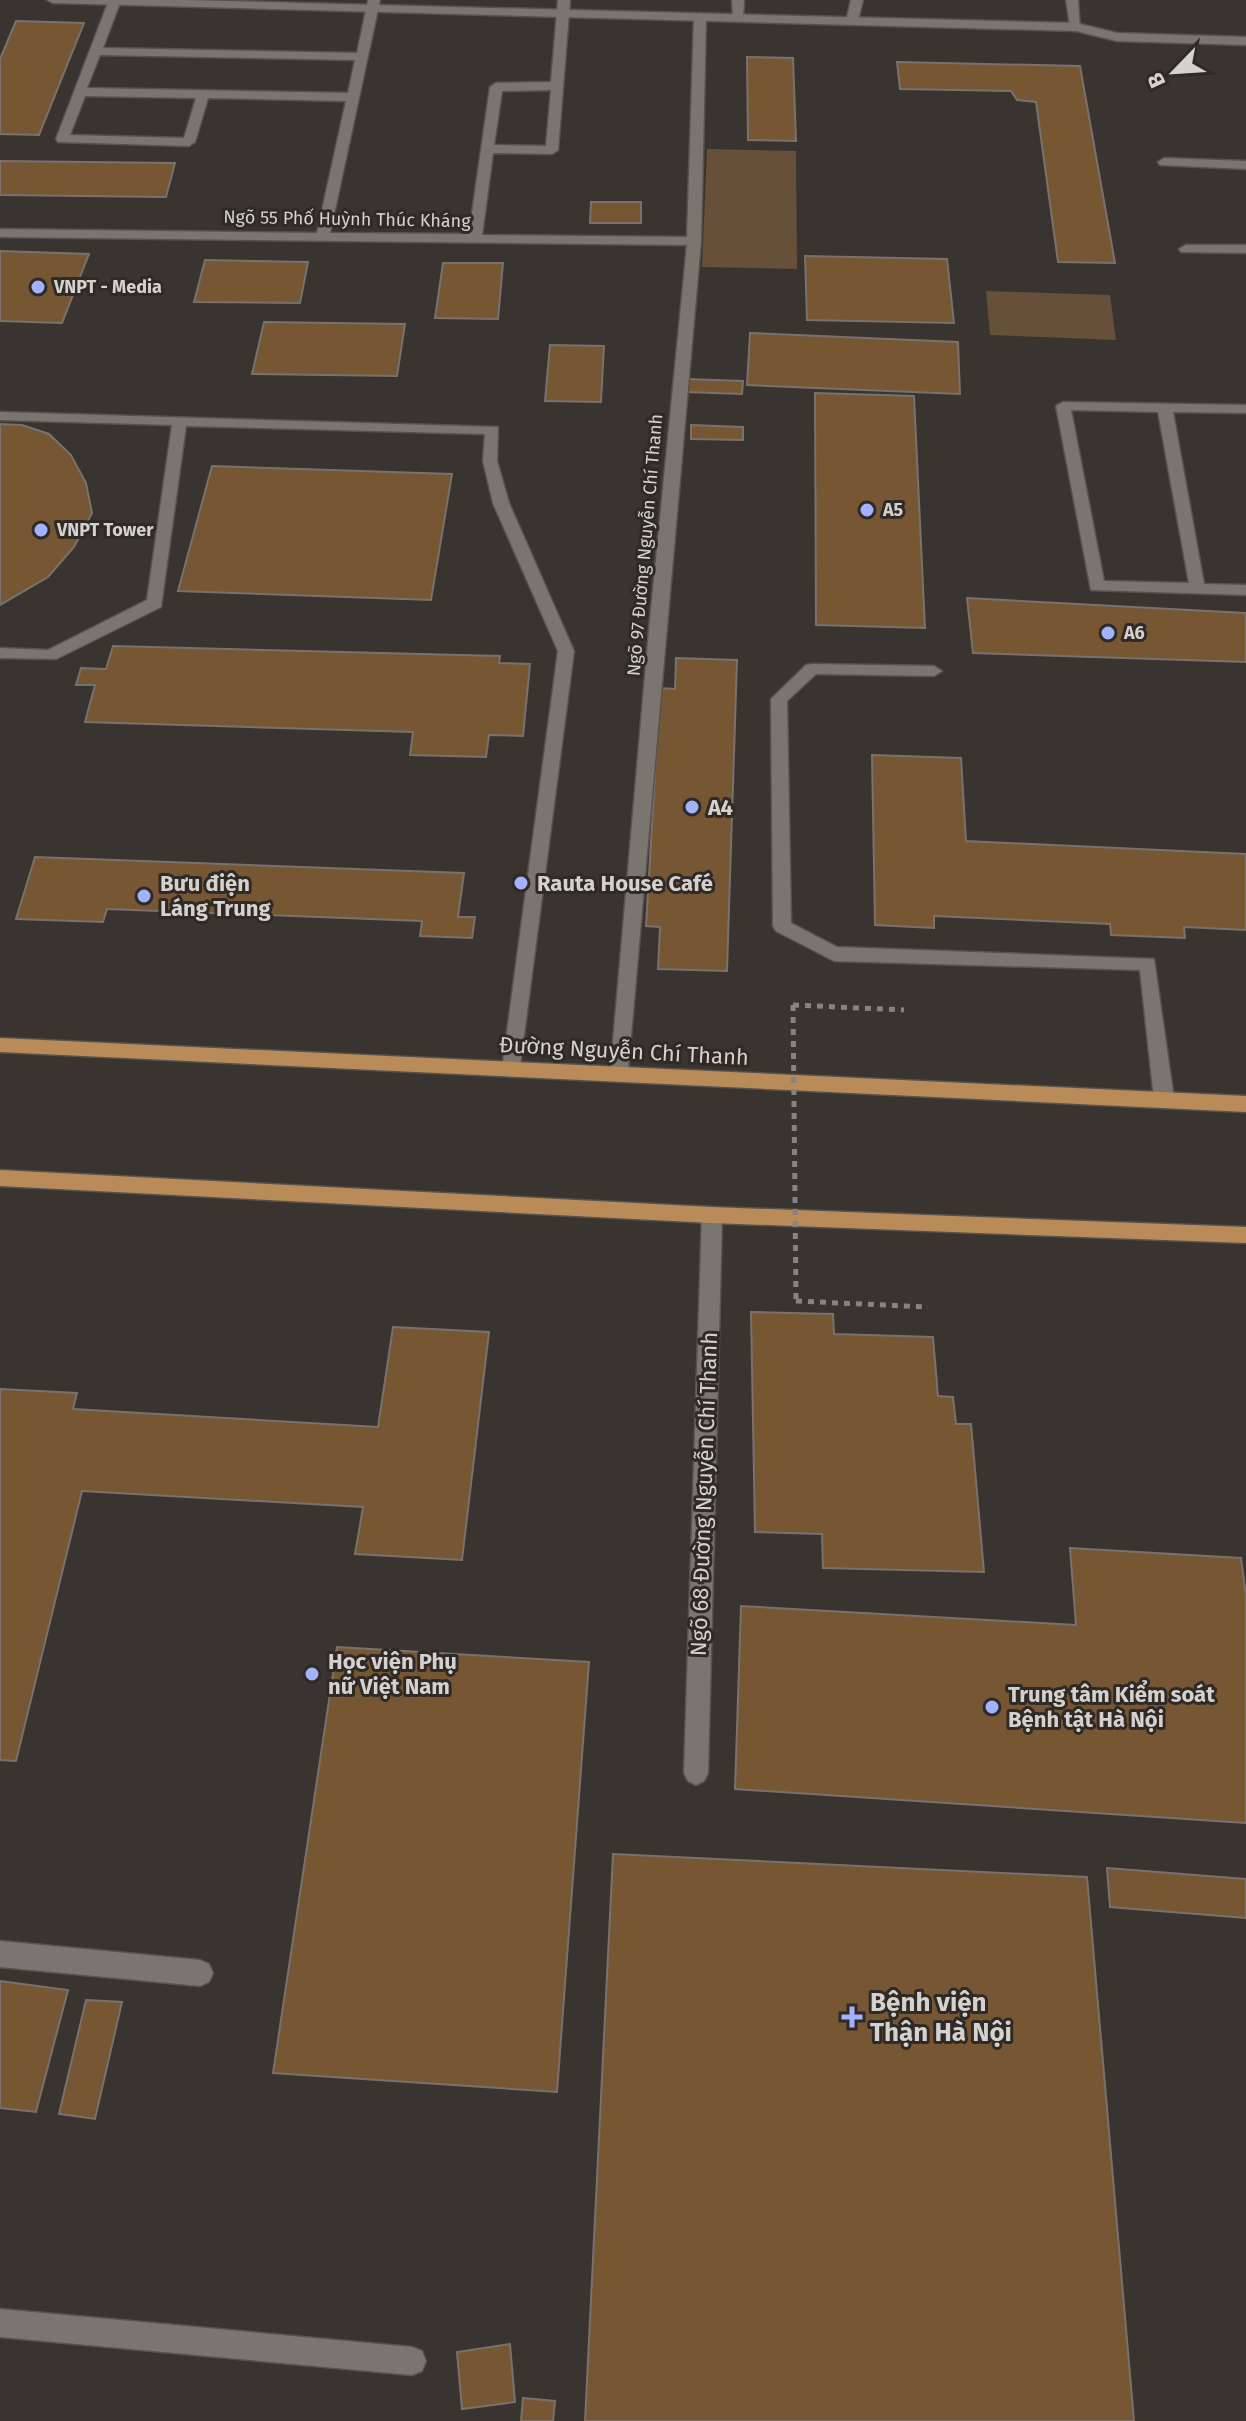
<svg xmlns="http://www.w3.org/2000/svg" width="1246" height="2421" font-family="'Fira Sans',sans-serif">
  <style>
    .green { fill: #66503a }
    .building { fill: #775634; stroke: #78726d; stroke-width: 2 }
    .lines { fill: none; stroke-linecap: round; stroke-linejoin: round }
    .service-casing { stroke: #56524f; stroke-width: 3 }
    .minor-casing { stroke: #56524f; stroke-width: 3 }
    .primary-casing { stroke: #56524f; stroke-width: 3 }
    .path { stroke: #878380; stroke-width: 5; stroke-dasharray: 6 6; stroke-linecap: butt }
    .service { fill: #7b7570; fill-rule: evenodd }
    .minor { fill: #7b7570; fill-rule: evenodd }
    .primary { fill: #b98b59; fill-rule: evenodd }
    .path-bridge { stroke: #878380; stroke-width: 5; stroke-dasharray: 6 6; stroke-linecap: butt }
    .poi-dot { fill: #a3b2fd; stroke: #2f2a26; stroke-width: 3 }
    .labels { text-anchor: middle; dominant-baseline: central; stroke-width: 6; stroke-linejoin: round; paint-order: stroke }
    .far-street-label { font-size: 18px; fill: #d4d1ce; stroke: #2f2a26 }
    .far-poi-label { font-size: 18px; font-weight: bold; fill: #d4d1ce; stroke: #2f2a26; text-anchor: start }
    .poi-label { font-size: 22px; font-weight: bold; fill: #d4d1ce; stroke: #2f2a26; text-anchor: start }
    .street-label { font-size: 22px; fill: #d4d1ce; stroke: #2f2a26 }
    .near-poi-label { font-size: 26px; font-weight: bold; fill: #d4d1ce; stroke: #2f2a26; text-anchor: start }
  </style>
  <rect width="100%" height="100%" fill="#393430"/>
  <!-- green -->
  <g class="green">
    <path d="M707,149L796,151L797,269L702,267Z"/>
    <path d="M986,291L1110,295L1116,340L990,335Z"/>
  </g>
  <!-- building -->
  <g class="building">
    <path d="M16,21L84,23L39,135L0,134V59Z"/>
    <path d="M747,57L793,58L796,141L748,140Z"/>
    <path d="M897,62L1080,66L1115,263L1058,262L1036,102L1017,100L1011,91L900,89Z"/>
    <path d="M0,161L175,163L166,197L0,195Z"/>
    <path d="M591,202H641V223H590Z"/>
    <path d="M0,251L89,254L62,323L0,321Z"/>
    <path d="M805,256L947,259L954,323L807,320Z"/>
    <path d="M205,260L308,262L300,303L194,302Z"/>
    <path d="M443,263H503L498,319L435,318Z"/>
    <path d="M264,322L405,324L397,376L252,374Z"/>
    <path d="M750,333L958,342L960,394L747,385Z"/>
    <path d="M550,345L604,346L601,402L545,401Z"/>
    <path d="M687,379L743,381L742,394L686,392Z"/>
    <path d="M815,393L914,396L925,628L816,625Z"/>
    <path d="M0,424L22,425L49,434L71,455L86,483L92,513L74,547L48,577L0,605Z"/>
    <path d="M691,425L743,427V440L691,439Z"/>
    <path d="M212,466L452,474L431,600L178,591Z"/>
    <path d="M967,598L1246,613V662L973,653Z"/>
    <path d="M113,646L500,656L499,663L530,664L523,736L489,735L486,757L410,755L413,732L85,722L95,685H76L81,668L106,669Z"/>
    <path d="M676,658L737,660L727,971L658,969L660,927L646,926L660,688L675,689Z"/>
    <path d="M872,755L961,758L966,841L1246,854V930L1184,927L1185,938L1111,935L1110,924L934,916V928L875,925Z"/>
    <path d="M35,857L464,873L458,917H475L472,938L420,936L422,921L107,909L103,922L16,919Z"/>
    <path d="M751,1312L833,1314L834,1334L933,1337L938,1396L953,1397L956,1424H971L984,1572L823,1568L822,1534L755,1532Z"/>
    <path d="M393,1327L489,1332L462,1560L355,1554L363,1507L82,1491L16,1761L0,1760V1389L77,1393L73,1409L378,1427Z"/>
    <path d="M1070,1548L1241,1558L1246,1596V1823L735,1789L741,1606L1076,1625Z"/>
    <path d="M337,1647L589,1662L557,2092L273,2073Z"/>
    <path d="M613,1854L1087,1877L1134,2421H585Z"/>
    <path d="M1107,1868L1246,1879V1918L1110,1907Z"/>
    <path d="M0,1981L68,1990L36,2112L0,2108Z"/>
    <path d="M86,2000L122,2002L95,2119L59,2114Z"/>
    <path d="M510,2344L515,2402L462,2409L457,2352Z"/>
    <path d="M523,2398L555,2401L553,2421H521Z"/>
  </g>
  <g class="lines">
    <!-- service casing -->
    <g class="service-casing">
      <g id="service">
        <path d="M109,0H121L103,48L357,53L368,0H380L330,233L469,234L490,87L496,83L551,82L558,0H570L558,150L552,154L493,153L482,235L687,237L694,17L700,13L706,17L701,241L627,1081H613L610,1076L649,630L687,245L0,237V229L317,233L346,101L208,98L195,142L189,146L58,142L56,139ZM100,55L355,60L348,93L87,88ZM551,90L546,146L494,145L502,91ZM85,96L196,98L184,138L70,135Z"/>
        <path d="M732,0H744L743,20L733,18Z"/>
        <path d="M851,0H863L858,21L852,25L846,21Z"/>
        <path d="M1066,0H1078L1080,29L1070,27Z"/>
        <path d="M1164,158L1246,161V169L1160,165L1158,162Z"/>
        <path d="M1186,245H1246V253L1181,252L1179,249Z"/>
        <path d="M1063,402L1246,405V413L1173,412L1204,584L1246,585V595L1091,590L1056,406ZM1071,410L1158,412L1189,583L1104,581Z"/>
        <path d="M0,412L498,427L497,461L509,503L574,651L519,1074L512,1076L502,1069L558,651L493,503L483,461L485,434L186,426L161,607L56,659L0,658V648L48,650L147,600L172,425L0,420Z"/>
        <path d="M812,664L934,666L942,671L934,676L816,674L787,701L791,923L837,947L1154,959L1174,1099L1171,1104H1157L1154,1099L1140,970L834,961L776,931L773,926L771,699L806,665Z"/>
        <path d="M712,1207L719,1209L722,1215L708,1773L704,1781L696,1785L688,1781L684,1773L702,1215L705,1209Z"/>
        <path d="M0,1941L200,1960L209,1964L213,1973L209,1982L200,1986L0,1967Z"/>
        <path d="M0,2309L412,2347L422,2351L426,2361L422,2371L412,2375L0,2337Z"/>
      </g>
    </g>
    <!-- minor casing -->
    <g class="minor-casing">
      <path id="minor" d="M47,0H185L1076,23L1117,33L1246,37V45L1117,41L1076,31L53,3Z"/>
    </g>
    <!-- primary casing -->
    <g class="primary-casing">
      <g id="primary">
        <path d="M0,1038L1246,1096V1112L0,1052Z"/>
        <path d="M0,1170L712,1207L1246,1227V1243L712,1223L0,1186Z"/>
      </g>
    </g>
    <!-- path -->
    <g class="path">
      <path d="M793,1005L904,1010"/>
      <path d="M796,1301L928,1307"/>
    </g>
    <!-- service -->
    <use href="#service" class="service"/>
    <!-- minor -->
    <use href="#minor" class="minor"/>
    <!-- primary -->
    <use href="#primary" class="primary"/>
    <!-- path-bridge -->
    <path class="path-bridge" d="M793,1005L796,1301"/>
  </g>
  <!-- markers -->
  <g class="poi-dot">
    <circle cx="38" cy="287" r="8"/>
    <circle cx="867" cy="510" r="8"/>
    <circle cx="41" cy="530" r="8"/>
    <circle cx="1108" cy="633" r="8"/>
    <circle cx="692" cy="807" r="8"/>
    <circle cx="521" cy="883" r="8"/>
    <circle cx="144" cy="896" r="8"/>
    <circle cx="312" cy="1674" r="8"/>
    <circle cx="992" cy="1707" r="8"/>
    <path d="M848 2005h8v8h8v8h-8v8h-8v-8h-8v-8h8z"/>
  </g>
  <g class="labels">
    <!-- far-street labels -->
    <g class="far-street-label">
      <text transform="translate(347 219) rotate(1)">Ngõ 55 Phố Huỳnh Thúc Kháng</text>
      <text transform="translate(645 545) rotate(-85)">Ngõ 97 Đường Nguyễn Chí Thanh</text>
    </g>
    <!-- far-poi labels -->
    <g class="far-poi-label">
      <text x="54" y="287">VNPT - Media</text>
      <text x="883" y="510">A5</text>
      <text x="57" y="530">VNPT Tower</text>
      <text x="1124" y="633">A6</text>
    </g>
    <!-- poi labels -->
    <g class="poi-label">
      <text x="708" y="807">A4</text>
      <text x="160" y="883">Bưu điện<tspan x="160" dy="25">Láng Trung</tspan></text>
      <text x="537" y="883">Rauta House Café</text>
      <text x="328" y="1661">Học viện Phụ<tspan x="328" dy="25">nữ Việt Nam</tspan></text>
      <text x="1008" y="1694">Trung tâm Kiểm soát<tspan x="1008" dy="25">Bệnh tật Hà Nội</tspan></text>
    </g>
    <!-- street labels -->
    <g class="street-label">
      <text transform="translate(624 1051) rotate(3)">Đường Nguyễn Chí Thanh</text>
      <text transform="translate(704 1494) rotate(-88)">Ngõ 68 Đường Nguyễn Chí Thanh</text>
    </g>
    <!-- near-poi labels -->
    <g class="near-poi-label">
      <text x="870" y="2002">Bệnh viện<tspan x="870" dy="30">Thận Hà Nội</tspan></text>
    </g>
  </g>
  <!-- north arrow -->
  <g transform="translate(1174 72) rotate(245)" stroke="#2f2a26" stroke-width="6" paint-order="stroke">
  <path d="M0-6L14 30L0 20L-14 30Z" fill="#d4d1ce"/>
  <text y="-12" font-size="22" font-weight="bold" text-anchor="middle" fill="#d4d1ce">B</text>
  </g>
</svg>
